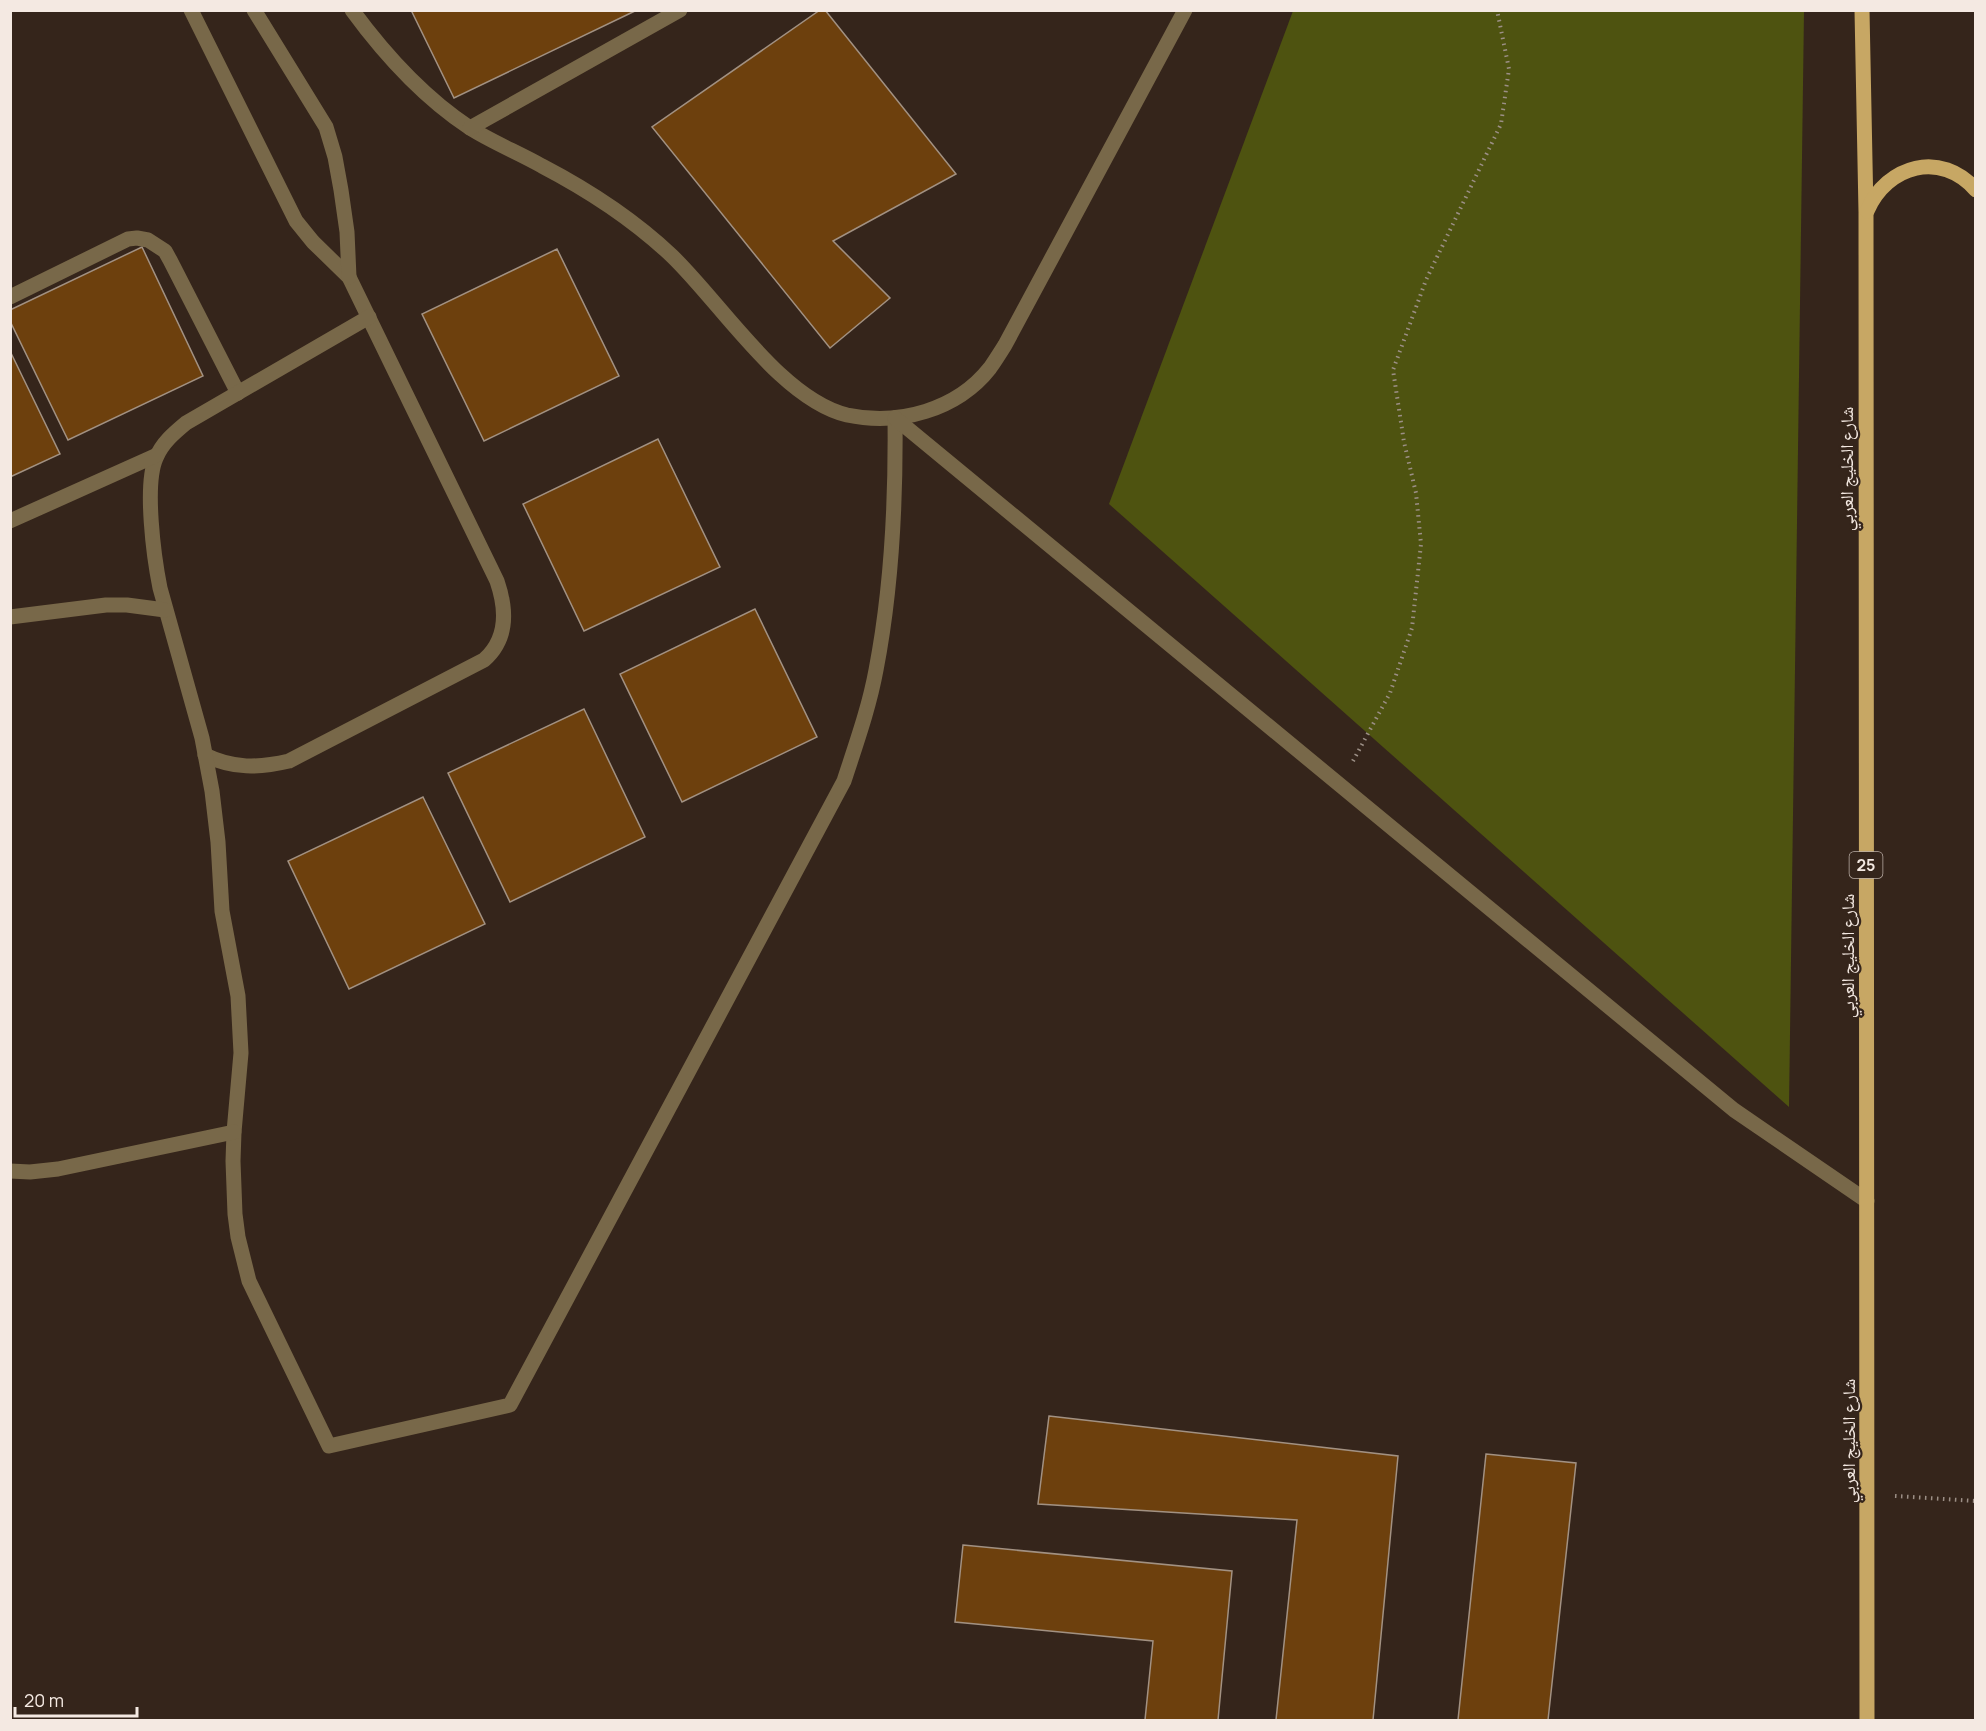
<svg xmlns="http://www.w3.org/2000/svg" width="1986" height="1731" font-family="Manrope,'Noto Naskh Arabic',sans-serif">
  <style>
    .green { fill: #4e5310 }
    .building { fill: #6d400d; stroke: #a29182; stroke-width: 1.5 }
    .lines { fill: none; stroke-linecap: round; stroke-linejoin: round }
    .path { stroke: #9c8f86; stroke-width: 4; stroke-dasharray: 1.5 4.5; stroke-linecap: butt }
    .lane { stroke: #786849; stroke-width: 15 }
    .primary { stroke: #c7a764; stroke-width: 15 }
    .labels { text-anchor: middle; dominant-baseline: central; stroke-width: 4.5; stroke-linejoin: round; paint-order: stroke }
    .shield { fill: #35251b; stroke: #bbaea6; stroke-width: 1.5 }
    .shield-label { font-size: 16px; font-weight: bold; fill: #f4e9e2 }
    .street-label { font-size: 18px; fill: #f4e9e2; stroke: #35251b }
  </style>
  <rect width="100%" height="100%" fill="#35251b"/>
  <!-- green -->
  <path class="green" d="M1293,11H1804L1789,1107L1109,504Z"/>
  <!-- building -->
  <g class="building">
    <path d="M411,10H637L454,98Z"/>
    <path d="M820,10H825L956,174L833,241L890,298L830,348L652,127Z"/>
    <path d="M142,247L203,376L68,440L10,321V310Z"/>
    <path d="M557,249L619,376L484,441L422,314Z"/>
    <path d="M10,351L60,454L10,477Z"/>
    <path d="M658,439L720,567L584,631L523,504Z"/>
    <path d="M755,609L817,737L682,802L620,674Z"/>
    <path d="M584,709L645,837L510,902L448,773Z"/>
    <path d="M423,797L485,924L349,989L288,861Z"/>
    <path d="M1049,1416L1398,1456L1373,1720H1276L1297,1520L1038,1504Z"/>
    <path d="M1486,1454L1576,1463L1548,1720H1458Z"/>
    <path d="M963,1545L1232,1571L1218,1720H1145L1153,1641L955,1622Z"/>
  </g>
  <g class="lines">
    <!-- path -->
    <g class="path">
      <path d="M1353,761L1390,693L1412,628L1421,544L1416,493L1404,442L1393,370L1426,280L1501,124L1509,69L1497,10"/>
      <path d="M1895,1496L1976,1501"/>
    </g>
    <!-- lane -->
    <g class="lane">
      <path d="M191,10L296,221L313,242L349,277L497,581C507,610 508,639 484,660L289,761C259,768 233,769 205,755"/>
      <path d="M254,10L326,127L335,157L341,190L347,232L349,277"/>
      <path d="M352,10C385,55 423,97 470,128C492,142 519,153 542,166C588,190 634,220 672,256C721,303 781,399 847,415C899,426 957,410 990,368C995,361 1000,353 1005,345L1185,10"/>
      <path d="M470,128L680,10"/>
      <path d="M10,297L128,239L137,238L148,240L165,251L170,260L238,393"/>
      <path d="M369,317L186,423C174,433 162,443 156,458C144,485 154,558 160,588L202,738L212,791L218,842L222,911L238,996L241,1053L234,1132L233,1161L235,1214L238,1237L249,1281L329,1446L510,1405L844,781C856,744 869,708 876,670C892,587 896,503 895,418"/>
      <path d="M895,418L1734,1110L1867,1201"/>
      <path d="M10,521L157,455"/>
      <path d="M10,617L106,605H127L165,610"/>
      <path d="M10,1171L30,1172L58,1169L234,1132"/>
    </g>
    <!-- primary -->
    <g class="primary">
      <path d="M1862,10L1866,212L1867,1720"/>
      <path d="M1867,211C1887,165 1941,150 1976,190"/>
    </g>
  </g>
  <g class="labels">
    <!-- shield labels -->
    <rect class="shield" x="1849.5" y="852" width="33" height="26" rx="4.5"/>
    <g class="shield-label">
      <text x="1866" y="865">25</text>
    </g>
    <!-- street labels -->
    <g class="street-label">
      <text transform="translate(1846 469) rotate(-90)">شارع الخليج العربي</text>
      <text transform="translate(1847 956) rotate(-90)">شارع الخليج العربي</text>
      <text transform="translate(1848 1441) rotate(-90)">شارع الخليج العربي</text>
    </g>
  </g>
  <!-- border -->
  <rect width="1986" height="1731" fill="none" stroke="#f4e9e2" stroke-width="24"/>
  <!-- scale -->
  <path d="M15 1707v9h122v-9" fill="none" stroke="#f4e9e2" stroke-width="3"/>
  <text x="24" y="1707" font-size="18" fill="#f4e9e2" stroke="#35251b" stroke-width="4.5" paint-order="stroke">20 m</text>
</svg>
